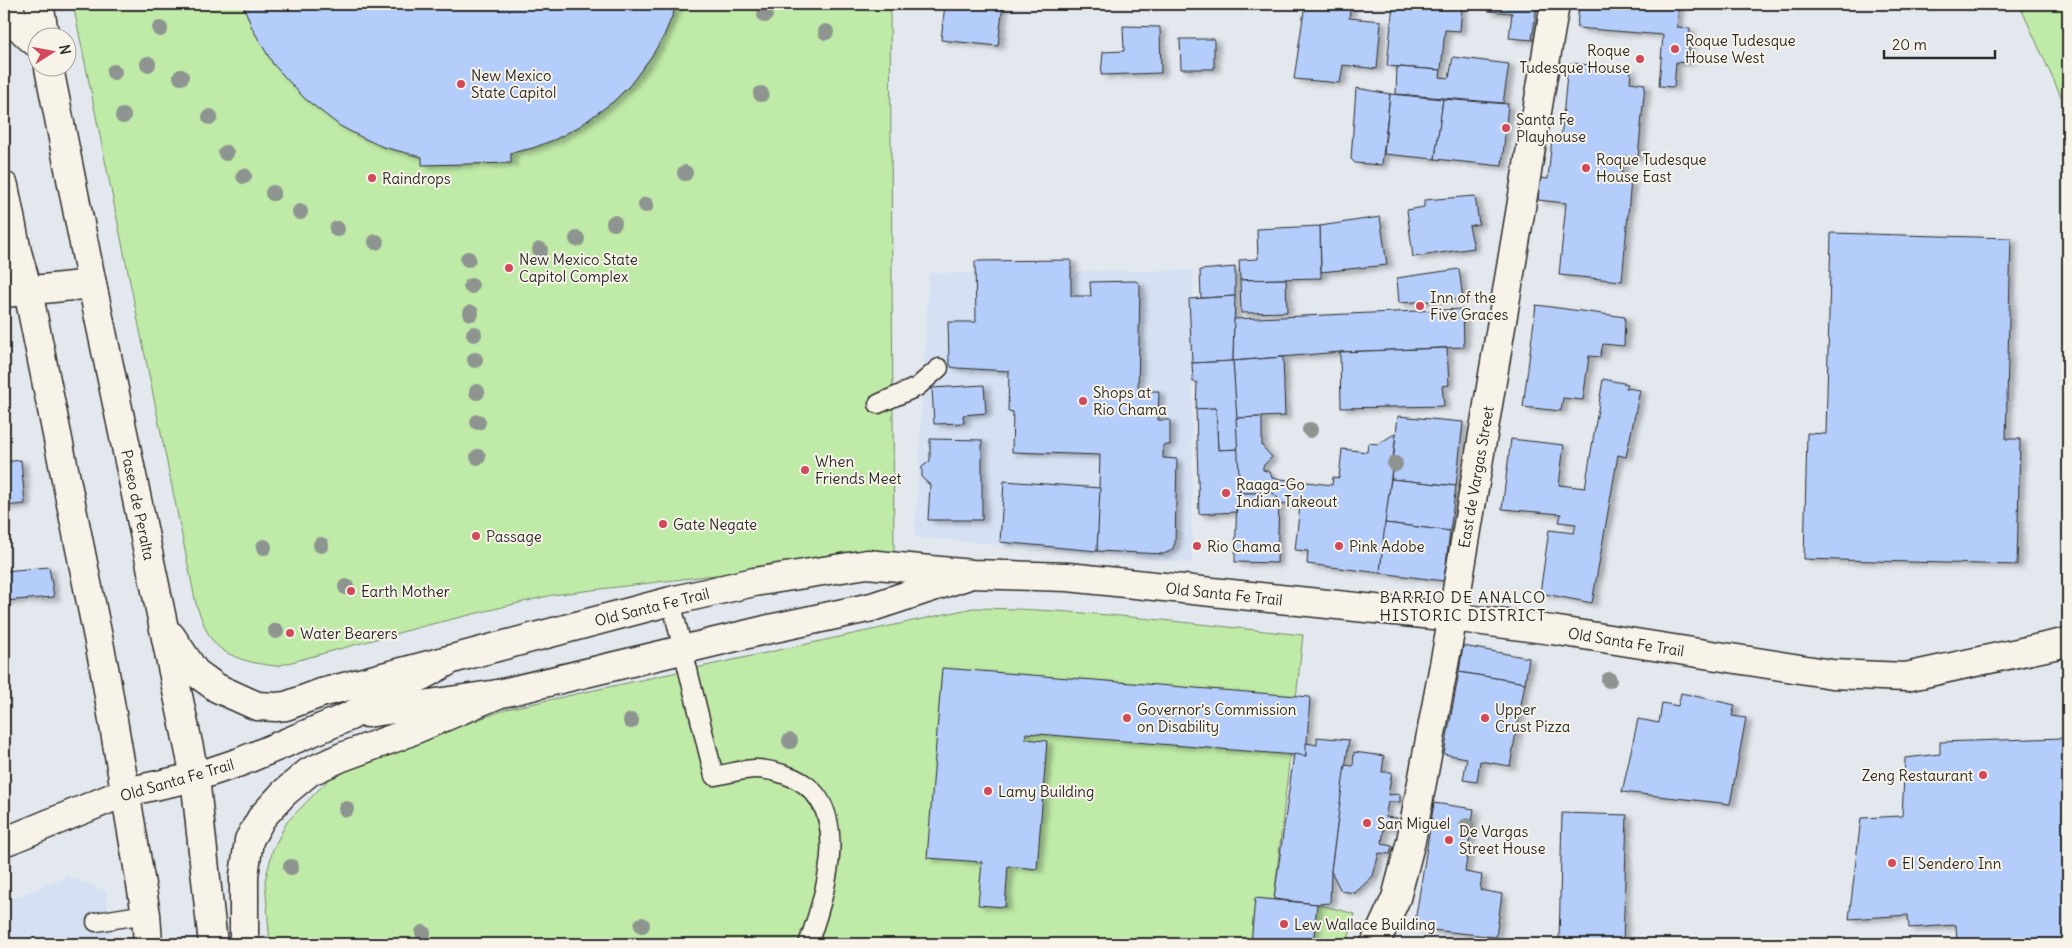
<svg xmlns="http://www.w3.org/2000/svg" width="2072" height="948" font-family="Delius,sans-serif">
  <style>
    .built { fill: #d5e0f2 }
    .green { fill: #bfeaa7; stroke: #758a69 }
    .building { fill: #b4cdfb; stroke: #2b2b2b; filter: url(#shadow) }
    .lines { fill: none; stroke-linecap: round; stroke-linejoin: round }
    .service-casing { stroke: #2b2b2b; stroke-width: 21 }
    .minor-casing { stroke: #2b2b2b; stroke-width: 31 }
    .tertiary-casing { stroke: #2b2b2b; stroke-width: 31 }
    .secondary-casing { stroke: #2b2b2b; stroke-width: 31 }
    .service { stroke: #f7f3e8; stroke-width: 18 }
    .minor { stroke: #f7f3e8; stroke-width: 28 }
    .tertiary { stroke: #f7f3e8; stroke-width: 28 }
    .secondary { stroke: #f7f3e8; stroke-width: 28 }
    .tree { fill: #8e9590 }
    .poi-dot { fill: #d1495b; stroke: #f7f3e8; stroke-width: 2 }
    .labels { text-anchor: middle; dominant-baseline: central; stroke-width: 4; stroke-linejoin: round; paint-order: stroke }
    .poi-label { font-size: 15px; fill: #2b2b2b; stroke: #f7f3e8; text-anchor: start }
    .street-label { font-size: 15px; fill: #2b2b2b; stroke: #f7f3e8 }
    .neighbourhood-label { font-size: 16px; letter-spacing: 1px; fill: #2b2b2b; stroke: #f7f3e8 }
  </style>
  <defs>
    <filter id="shadow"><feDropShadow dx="5.5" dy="3" stdDeviation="2.5" flood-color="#0004"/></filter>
  </defs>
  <rect width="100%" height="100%" fill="#e3e8ee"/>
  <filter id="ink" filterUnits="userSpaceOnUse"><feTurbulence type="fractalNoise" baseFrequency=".02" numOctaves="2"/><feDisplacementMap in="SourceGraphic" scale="10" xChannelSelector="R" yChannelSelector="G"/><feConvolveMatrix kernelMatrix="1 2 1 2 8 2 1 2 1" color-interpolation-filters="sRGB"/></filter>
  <g filter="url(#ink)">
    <!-- built -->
    <g class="built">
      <path d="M1193,270L1192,563L915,537L929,273Z"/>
      <path d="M67,876L106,891L111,944H4V902Z"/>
    </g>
    <!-- green -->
    <g class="green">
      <path d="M73,4H890L894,553L552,595L424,626L277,666C254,664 223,658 210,637C204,627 200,614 196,604Z"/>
      <path d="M2019,4H2068V112Z"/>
      <path d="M973,608C1082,609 1195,624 1303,635L1274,899L1317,904L1355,914L1347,944H270L265,881L273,849L287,822L336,772L507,709Z"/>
    </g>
    <!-- building -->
    <g class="building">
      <path d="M243,4H677L664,36L651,57L630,85L614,101L580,126L556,139L533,148L511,153V163L422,165V157L383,147L361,137L340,126L304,98L273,64L252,28Z"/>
      <path d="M945,4H1003L998,46L941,40Z"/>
      <path d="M1305,4H1351L1349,18L1381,21L1377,69L1343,65L1340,83L1294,79Z"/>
      <path d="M1393,4H1462L1460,31L1445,30L1441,70L1387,66Z"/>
      <path d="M1488,4H1537L1532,40L1509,38L1512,13L1488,11Z"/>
      <path d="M1579,4L1623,8V4H1679L1677,27L1690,28L1688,63L1676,62L1674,87L1659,86L1663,35L1577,28Z"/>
      <path d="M1123,26L1160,27L1161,73L1101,75L1103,52L1124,51Z"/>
      <path d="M1180,39H1214V69H1181Z"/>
      <path d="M1453,57L1509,64L1503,103L1396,94L1397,67L1441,70L1440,77L1449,78Z"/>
      <path d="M1568,63L1631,69L1630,82L1645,84L1638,157L1624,156L1621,179L1631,180L1622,281L1559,275L1566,203L1538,200L1540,178L1548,179L1552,138L1561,139Z"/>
      <path d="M1356,88L1390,94L1382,165L1355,163L1351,159Z"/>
      <path d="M1390,94L1443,99L1435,159L1384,154Z"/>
      <path d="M1443,99L1508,104L1502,166L1435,159Z"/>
      <path d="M1475,196L1479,224L1469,226L1474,248L1413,257L1407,210L1424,207V200Z"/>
      <path d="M1380,217L1387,265L1321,272L1320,226Z"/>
      <path d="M1320,226L1321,278L1240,280L1239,260L1258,259L1257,229Z"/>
      <path d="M1831,233L2011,238L2006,439H2020L2017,565L1804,559L1807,433L1826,434Z"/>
      <path d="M1071,260V296H1091L1090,282L1136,281L1140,285L1138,391H1159L1158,420H1170V445H1163V458L1177,459L1175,543L1172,550L1164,554L1097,551L1100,455L1012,452L1013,412L1008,411L1009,371L957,368L951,367L949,361L948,322H976L975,261Z"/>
      <path d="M1235,267V296L1201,298L1200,270Z"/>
      <path d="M1459,269L1463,299L1399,303L1397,278Z"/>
      <path d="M1286,279L1287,312L1241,313L1240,280Z"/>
      <path d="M1235,296L1233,361L1192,363L1189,299Z"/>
      <path d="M1536,305L1625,317L1624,346L1603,344L1600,357L1589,356L1583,400L1563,398L1561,411L1523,407Z"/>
      <path d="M1463,309L1464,347L1340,352L1233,361L1234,319Z"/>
      <path d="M1447,348L1449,385L1442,386L1444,406L1341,408L1340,352Z"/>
      <path d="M1283,357L1285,416L1236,418L1233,361Z"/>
      <path d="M1233,361L1239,449L1218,450L1216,408L1196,409L1197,382H1193L1192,363Z"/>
      <path d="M1603,379L1628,384L1626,388L1640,390L1626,457L1618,455L1592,603L1540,593L1549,530L1574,533L1576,524L1559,522L1561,514L1502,509L1511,439L1564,445L1559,485L1585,488Z"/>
      <path d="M984,385L986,413L963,415L964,423L934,424L932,388Z"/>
      <path d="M1216,408L1218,450L1239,449L1240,493H1237L1236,512L1199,514L1196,409Z"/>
      <path d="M1398,416L1463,422L1456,486L1391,479Z"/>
      <path d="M1262,417V446L1272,457L1263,466V470L1270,472L1272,478L1332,485L1333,477L1339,478L1342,449L1367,452L1368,443L1378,444L1396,433L1380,573L1307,564L1308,551L1295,550L1300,505L1279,503L1277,497L1273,493H1240L1236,418Z"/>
      <path d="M930,439L982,440V520H928L930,485L922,478V467L930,461Z"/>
      <path d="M21,460L25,504L4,506V462Z"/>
      <path d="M1391,479L1456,486L1450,531L1385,523Z"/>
      <path d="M1004,481L1100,488L1097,551L1000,542Z"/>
      <path d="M1237,493H1273L1277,497L1279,503L1277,563L1235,562Z"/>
      <path d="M1385,523L1450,531L1444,581L1380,573Z"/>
      <path d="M49,567L54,597L4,601V571Z"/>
      <path d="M1463,646L1529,658L1525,683L1459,672Z"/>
      <path d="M942,668L1310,697L1306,756L1026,733L1025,739L1047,741L1037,869L1008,866L1005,907L978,905L982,862L927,858Z"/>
      <path d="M1459,672L1525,683L1510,766L1480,761L1477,782L1463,780L1467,758L1444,754Z"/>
      <path d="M1681,693L1735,705L1732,716L1746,718L1730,804L1622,792L1638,719L1659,723L1662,703L1678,706Z"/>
      <path d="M1317,737L1349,740L1331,871L1330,903L1317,904L1274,899L1294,754L1306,756V743L1317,745Z"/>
      <path d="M2063,738L2068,791V944H1957L1956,925L1909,928L1908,915L1849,919L1861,818L1902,816L1905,758L1940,754V742Z"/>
      <path d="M1354,752L1384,756L1382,772H1392L1388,795L1400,794V802H1388L1385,817L1397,818L1396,828L1384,827L1382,844L1392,846L1390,854L1379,853L1373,876L1355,893L1341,891L1331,871L1345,765L1353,766Z"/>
      <path d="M1434,803L1474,809L1465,872L1482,875L1480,890L1502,894L1496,937L1414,928Z"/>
      <path d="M1562,813L1627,815L1623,944H1559Z"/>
      <path d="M1255,898L1317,904L1313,944H1251Z"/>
    </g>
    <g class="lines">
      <!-- service casing -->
      <g class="service-casing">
        <g id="service">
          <path d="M878,404L917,387L939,368"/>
          <path d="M671,601L714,776C728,774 742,769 756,769C765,769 777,772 786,775C857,798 826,894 808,944"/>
          <path d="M96,922L146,914"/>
        </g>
      </g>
      <!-- minor casing -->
      <g class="minor-casing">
        <g id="minor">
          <path d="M4,293L92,284"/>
          <path d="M1375,944L1396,898L1411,841L1449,638L1555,4"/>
        </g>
      </g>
      <!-- tertiary casing -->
      <g class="tertiary-casing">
        <g id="tertiary">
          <path d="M367,713L498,694L765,630L872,607L966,576"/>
          <path d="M195,777L240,762L350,716L452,659L671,601L754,582L867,564L972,574L1068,577L1452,617L1552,630L1832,674L1906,677L2068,642"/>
        </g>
      </g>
      <!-- secondary casing -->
      <g class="secondary-casing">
        <g id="secondary">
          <path d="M8,4C12,21 24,34 38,44"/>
          <path d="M39,4L45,38"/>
          <path d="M49,68L92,284L195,777L213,944"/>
          <path d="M4,186L17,252L28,291L104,667L146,914L148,944"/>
          <path d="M171,636L195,672L217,688L257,706L276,707L286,706L321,693L452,659"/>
          <path d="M4,842L126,792L195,777"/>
          <path d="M244,944V876L249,840L262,817L284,793L309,772L342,757L397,737L498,694"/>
        </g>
      </g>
      <!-- service -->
      <use href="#service" class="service"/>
      <!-- minor -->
      <use href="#minor" class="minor"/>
      <!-- tertiary -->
      <use href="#tertiary" class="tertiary"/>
      <!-- secondary -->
      <use href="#secondary" class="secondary"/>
    </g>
    <!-- trees -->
    <g class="tree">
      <circle cx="765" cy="15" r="8"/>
      <circle cx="160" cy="29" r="8"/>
      <circle cx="826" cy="32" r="8"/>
      <circle cx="148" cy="64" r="8"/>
      <circle cx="114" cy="72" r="8"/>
      <circle cx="181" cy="77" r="8"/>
      <circle cx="761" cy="94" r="8"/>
      <circle cx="123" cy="116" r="8"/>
      <circle cx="210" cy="117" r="8"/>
      <circle cx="226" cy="153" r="8"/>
      <circle cx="685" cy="173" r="8"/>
      <circle cx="244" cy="176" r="8"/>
      <circle cx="273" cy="193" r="8"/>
      <circle cx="646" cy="205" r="8"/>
      <circle cx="300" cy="212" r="8"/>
      <circle cx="614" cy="223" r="8"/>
      <circle cx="337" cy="229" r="8"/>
      <circle cx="577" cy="239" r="8"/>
      <circle cx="376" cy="242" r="8"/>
      <circle cx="540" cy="250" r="8"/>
      <circle cx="468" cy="259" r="8"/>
      <circle cx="471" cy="286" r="8"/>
      <circle cx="471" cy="313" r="8"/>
      <circle cx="474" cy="334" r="8"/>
      <circle cx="475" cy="360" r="8"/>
      <circle cx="477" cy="392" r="8"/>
      <circle cx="478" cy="422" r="8"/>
      <circle cx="1310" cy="430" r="8"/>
      <circle cx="478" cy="457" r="8"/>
      <circle cx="1395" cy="464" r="8"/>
      <circle cx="321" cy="545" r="8"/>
      <circle cx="264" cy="547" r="8"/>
      <circle cx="346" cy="587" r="8"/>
      <circle cx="276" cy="631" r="8"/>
      <circle cx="1609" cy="680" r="8"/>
      <circle cx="631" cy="721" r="8"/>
      <circle cx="790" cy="741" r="8"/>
      <circle cx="346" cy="809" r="8"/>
      <circle cx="1467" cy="826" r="8"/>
      <circle cx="291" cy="867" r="8"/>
      <circle cx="642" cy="925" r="8"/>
      <circle cx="423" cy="933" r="8"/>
    </g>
  </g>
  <!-- markers -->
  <g class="poi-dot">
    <circle cx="1675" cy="49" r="5"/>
    <circle cx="1640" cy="59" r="5"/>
    <circle cx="461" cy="84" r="5"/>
    <circle cx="1506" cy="128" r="5"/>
    <circle cx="1586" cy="168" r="5"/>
    <circle cx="372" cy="178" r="5"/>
    <circle cx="509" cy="268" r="5"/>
    <circle cx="1420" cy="306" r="5"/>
    <circle cx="1083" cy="401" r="5"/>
    <circle cx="805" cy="470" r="5"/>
    <circle cx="1226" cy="493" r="5"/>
    <circle cx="663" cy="524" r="5"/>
    <circle cx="476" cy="536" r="5"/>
    <circle cx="1197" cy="546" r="5"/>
    <circle cx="1339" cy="546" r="5"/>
    <circle cx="351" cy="591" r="5"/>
    <circle cx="290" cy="633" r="5"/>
    <circle cx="1127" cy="718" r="5"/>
    <circle cx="1485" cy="718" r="5"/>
    <circle cx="1983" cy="775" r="5"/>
    <circle cx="988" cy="791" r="5"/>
    <circle cx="1367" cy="823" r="5"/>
    <circle cx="1449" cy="840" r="5"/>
    <circle cx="1892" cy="863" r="5"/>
    <circle cx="1284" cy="924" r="5"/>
  </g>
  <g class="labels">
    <!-- poi labels -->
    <g class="poi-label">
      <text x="1685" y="40">Roque Tudesque<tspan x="1685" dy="17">House West</tspan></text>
      <text x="1630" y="50" text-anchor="end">Roque<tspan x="1630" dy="17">Tudesque House</tspan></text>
      <text x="471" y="75">New Mexico<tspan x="471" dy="17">State Capitol</tspan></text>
      <text x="1516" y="119">Santa Fe<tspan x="1516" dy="17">Playhouse</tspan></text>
      <text x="1596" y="159">Roque Tudesque<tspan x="1596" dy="17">House East</tspan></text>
      <text x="382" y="178">Raindrops</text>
      <text x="519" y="259">New Mexico State<tspan x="519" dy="17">Capitol Complex</tspan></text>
      <text x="1430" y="297">Inn of the<tspan x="1430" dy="17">Five Graces</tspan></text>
      <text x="1093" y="392">Shops at<tspan x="1093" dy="17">Rio Chama</tspan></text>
      <text x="815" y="461">When<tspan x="815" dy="17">Friends Meet</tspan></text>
      <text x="1236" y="484">Raaga-Go<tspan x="1236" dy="17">Indian Takeout</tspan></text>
      <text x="673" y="524">Gate Negate</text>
      <text x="486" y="536">Passage</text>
      <text x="1207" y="546">Rio Chama</text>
      <text x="1349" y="546">Pink Adobe</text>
      <text x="361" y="591">Earth Mother</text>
      <text x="300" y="633">Water Bearers</text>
      <text x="1137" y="709">Governor’s Commission<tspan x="1137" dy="17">on Disability</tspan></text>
      <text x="1495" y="709">Upper<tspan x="1495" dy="17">Crust Pizza</tspan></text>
      <text x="1973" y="775" text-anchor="end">Zeng Restaurant</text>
      <text x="998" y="791">Lamy Building</text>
      <text x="1377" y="823">San Miguel</text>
      <text x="1459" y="831">De Vargas<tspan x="1459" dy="17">Street House</tspan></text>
      <text x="1902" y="863">El Sendero Inn</text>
      <text x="1294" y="924">Lew Wallace Building</text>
    </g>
    <!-- street labels -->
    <g class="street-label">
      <text transform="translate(1476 477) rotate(-80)">East de Vargas Street</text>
      <text transform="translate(138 505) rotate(78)">Paseo de Peralta</text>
      <text transform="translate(1224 594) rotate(6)">Old Santa Fe Trail</text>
      <text transform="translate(652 607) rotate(-14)">Old Santa Fe Trail</text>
      <text transform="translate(1626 642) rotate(9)">Old Santa Fe Trail</text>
      <text transform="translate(177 780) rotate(-16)">Old Santa Fe Trail</text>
    </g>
    <!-- neighbourhood labels -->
    <g class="neighbourhood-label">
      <text x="1463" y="597">BARRIO DE ANALCO<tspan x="1463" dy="18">HISTORIC DISTRICT</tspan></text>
    </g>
  </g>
  <!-- margin -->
  <rect width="2072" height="948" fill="none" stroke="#f7f3e8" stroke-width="20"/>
  <rect x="10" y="10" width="2052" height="928" fill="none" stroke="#2b2b2b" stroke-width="2" filter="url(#ink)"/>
  <!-- north arrow -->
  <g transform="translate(52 52) rotate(79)"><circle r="24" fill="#f7f3e8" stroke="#a5a39c"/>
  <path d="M0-4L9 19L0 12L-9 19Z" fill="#d1495b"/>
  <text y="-8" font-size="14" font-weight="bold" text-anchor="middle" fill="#2b2b2b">N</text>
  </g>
  <!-- scale -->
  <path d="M1884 50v8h111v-8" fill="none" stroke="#2b2b2b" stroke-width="2.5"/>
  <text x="1892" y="50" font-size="15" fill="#2b2b2b" stroke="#f7f3e8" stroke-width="4" paint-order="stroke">20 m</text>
</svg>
